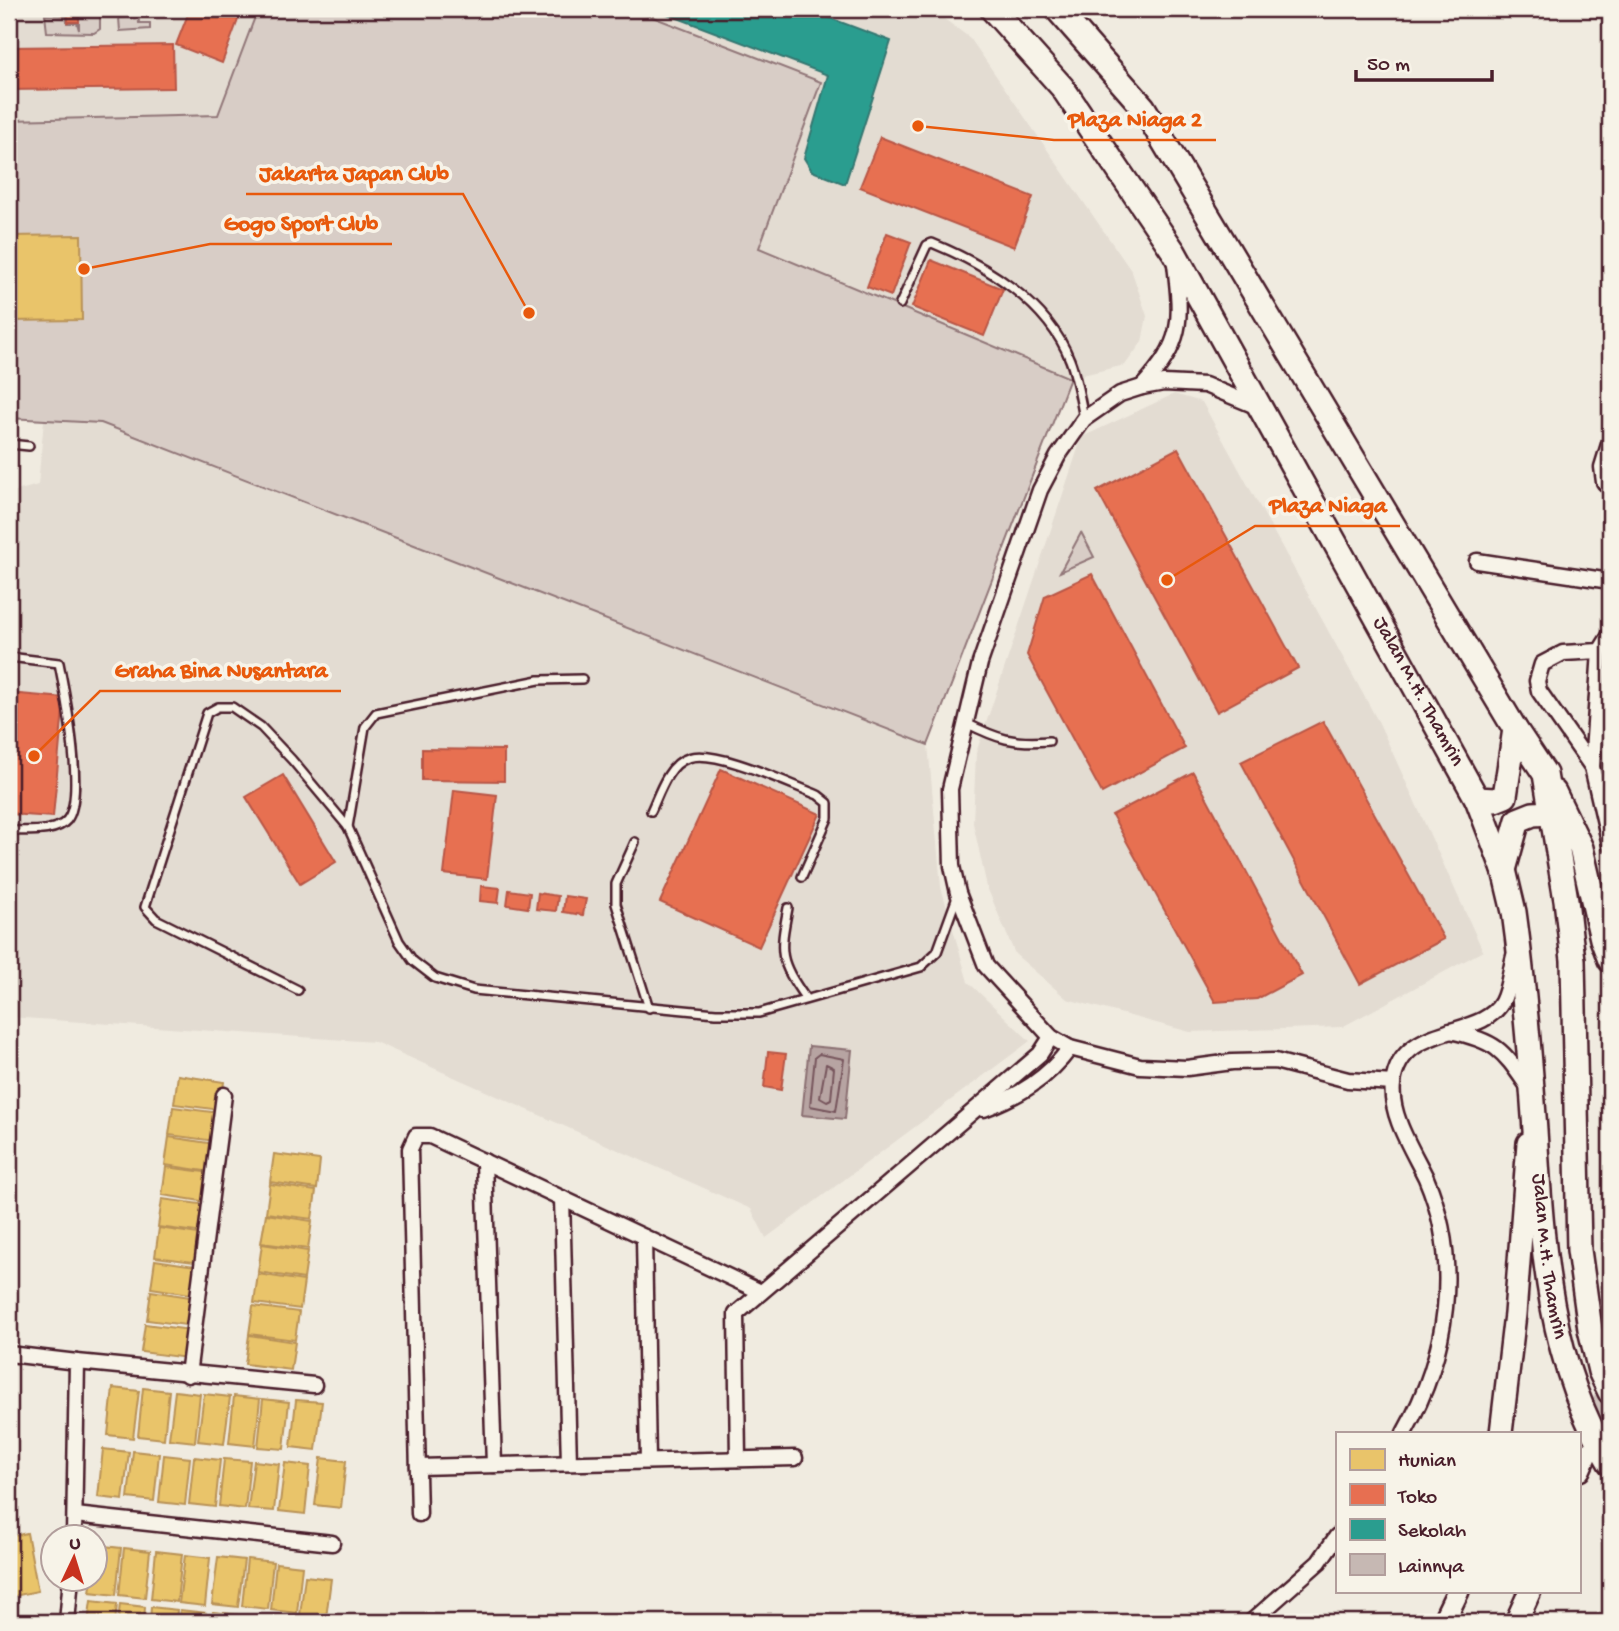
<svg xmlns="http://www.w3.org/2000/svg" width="1619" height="1631" font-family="'Gochi Hand',sans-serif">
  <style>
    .built { fill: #e3dcd2 }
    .green { fill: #d8cdc6; stroke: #917678; stroke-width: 2 }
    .water { fill: #b7a4a2; stroke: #8b6f72; stroke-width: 2 }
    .homes { fill: #e9c46a; stroke: #b99257; stroke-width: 2 }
    .shops { fill: #e76f51; stroke: #b85746; stroke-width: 2 }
    .schools { fill: #2a9d8f; stroke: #347771; stroke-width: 2 }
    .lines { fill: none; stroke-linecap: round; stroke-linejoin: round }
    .shore { stroke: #76545b; stroke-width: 2 }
    .building { fill: #c6b8b3; stroke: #4a1f2b; stroke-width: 2 }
    .secondary-tunnel { stroke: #cfc2bc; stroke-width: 21; stroke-dasharray: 21 10; stroke-linecap: butt }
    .lane-casing { stroke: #4a1f2b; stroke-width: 12 }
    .street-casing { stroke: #4a1f2b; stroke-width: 19 }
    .secondary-casing { stroke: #4a1f2b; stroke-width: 26 }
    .primary-casing { stroke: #4a1f2b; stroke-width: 28 }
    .lane { stroke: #f7f3e8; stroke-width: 7 }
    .street { stroke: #f7f3e8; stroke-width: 14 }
    .secondary { stroke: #f7f3e8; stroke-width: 21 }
    .primary { stroke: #f7f3e8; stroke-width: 23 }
    .labels { text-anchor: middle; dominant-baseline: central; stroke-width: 7; stroke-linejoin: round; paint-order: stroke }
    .street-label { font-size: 21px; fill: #4a1f2b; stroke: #f7f3e8 }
    .leader { fill: none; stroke: #e8590c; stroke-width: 2.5 }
    .callout-dot { fill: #e8590c; stroke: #f7f3e8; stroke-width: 2.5 }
    .callout-label { font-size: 23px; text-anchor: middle; font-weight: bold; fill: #e8590c; stroke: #f7f3e8; stroke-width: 7; stroke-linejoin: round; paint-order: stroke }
  </style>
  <rect width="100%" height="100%" fill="#f0ebe0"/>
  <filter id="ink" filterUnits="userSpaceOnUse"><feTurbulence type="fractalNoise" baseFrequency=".0143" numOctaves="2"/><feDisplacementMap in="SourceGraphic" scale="14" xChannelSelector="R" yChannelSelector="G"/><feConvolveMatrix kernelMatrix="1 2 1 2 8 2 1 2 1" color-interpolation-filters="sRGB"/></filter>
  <g filter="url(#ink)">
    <!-- built -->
    <g class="built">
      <path d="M9,9H258L218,115L9,120Z"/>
      <path d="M632,9H931L970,38L1132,272L1147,316L1142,342L1125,365L1070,378L758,248L821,82Z"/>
      <path d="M1174,394L1202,402L1379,723L1483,951L1342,1027L1190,1032L1067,999L1015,954L987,887L973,823L976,753L1082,437Z"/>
      <path d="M44,420L101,423L928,745L941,887L968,982L1030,1041L766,1238L751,1209L375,1042L9,1017V493L38,485Z"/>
    </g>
    <!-- green -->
    <g class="green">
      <path d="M79,9L100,11V29L94,33L47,32L45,15L67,16V23H77L79,30Z"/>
      <path d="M130,9H138L139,23H150V29L120,31L119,18L130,17Z"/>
      <path d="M258,9H632L821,82L759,248L1070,378L928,745L101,423L9,418V120L218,115Z"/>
      <path d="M1081,532L1094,557L1060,572L1081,533Z"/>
    </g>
    <!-- water -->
    <path class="water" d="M809,1046L852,1050L845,1119L802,1115Z"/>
    <!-- homes -->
    <g class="homes">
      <path d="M81,235L82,320L9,321V236Z"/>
      <path d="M178,1075L224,1082L220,1110L174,1104Z"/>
      <path d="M173,1107L220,1113L215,1141L169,1135Z"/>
      <path d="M169,1137L215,1144L211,1172L165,1165Z"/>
      <path d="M274,1154L320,1160L317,1189L270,1182Z"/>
      <path d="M166,1167L212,1173L208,1202L162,1195Z"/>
      <path d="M270,1184L316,1191L312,1219L266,1213Z"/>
      <path d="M162,1199L208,1205L204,1233L158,1227Z"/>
      <path d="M266,1214L312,1221L308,1249L261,1243Z"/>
      <path d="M159,1228L205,1235L201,1263L155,1257Z"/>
      <path d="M262,1244L308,1251L304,1279L258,1272Z"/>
      <path d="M155,1260L202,1267L197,1295L151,1288Z"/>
      <path d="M258,1274L304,1281L300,1309L254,1303Z"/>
      <path d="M151,1291L197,1298L193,1326L147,1320Z"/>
      <path d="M253,1306L299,1312L295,1340L249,1334Z"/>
      <path d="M145,1324L191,1330L187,1358L141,1352Z"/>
      <path d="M249,1335L295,1342L291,1370L245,1364Z"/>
      <path d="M113,1388L139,1391L133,1438L108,1435Z"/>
      <path d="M143,1388L169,1391L164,1439L138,1436Z"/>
      <path d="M175,1391L200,1394L195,1442L169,1439Z"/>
      <path d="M204,1394L230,1397L224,1444L198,1441Z"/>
      <path d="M234,1396L260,1399L255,1446L229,1443Z"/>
      <path d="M263,1399L289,1402L284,1449L258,1447Z"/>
      <path d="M296,1400L322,1402L316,1450L291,1447Z"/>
      <path d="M103,1449L129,1452L123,1500L98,1497Z"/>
      <path d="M133,1451L159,1454L154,1501L128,1498Z"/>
      <path d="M164,1455L190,1458L185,1505L159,1502Z"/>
      <path d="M194,1457L220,1460L215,1507L189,1504Z"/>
      <path d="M321,1458L346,1461L341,1508L315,1505Z"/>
      <path d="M224,1459L250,1461L245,1509L219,1506Z"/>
      <path d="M254,1461L279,1464L274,1511L248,1509Z"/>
      <path d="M285,1463L310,1466L305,1514L279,1511Z"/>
      <path d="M27,1533L38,1591L9,1597V1537Z"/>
      <path d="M95,1545L121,1548L116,1595L90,1592L92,1578H94Z"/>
      <path d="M124,1548L150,1551L145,1598L119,1595Z"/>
      <path d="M156,1551L182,1554L177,1602L151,1599Z"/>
      <path d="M185,1555L210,1558L205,1606L179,1603Z"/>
      <path d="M218,1557L244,1560L238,1607L212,1604Z"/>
      <path d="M247,1559L273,1562L268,1609L242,1606Z"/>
      <path d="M276,1563L302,1566L297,1613L271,1610Z"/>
      <path d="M305,1576L331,1579L326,1618L300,1615Z"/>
      <path d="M91,1601L117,1604L115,1622H88Z"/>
      <path d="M120,1604L145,1607L144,1622H118Z"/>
      <path d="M151,1607L177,1610L176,1622H150Z"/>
      <path d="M180,1610L206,1613L205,1622H179Z"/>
      <path d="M213,1612L238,1615V1622H212Z"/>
      <path d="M241,1615L267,1618V1622H240Z"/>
      <path d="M270,1619L296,1622H270Z"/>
    </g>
    <!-- shops -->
    <g class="shops">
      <path d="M62,9H79V22H68V15H62Z"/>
      <path d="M190,9H242L222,63L176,45Z"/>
      <path d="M173,45L174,88L9,90V47Z"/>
      <path d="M880,137L1033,197L1014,247L860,187Z"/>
      <path d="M887,233L911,242L891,296L867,287Z"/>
      <path d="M931,260L1003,289L984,336L912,307Z"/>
      <path d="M1178,448L1298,668L1217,712L1097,491Z"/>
      <path d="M1092,574L1185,748L1102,793L1027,655L1045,596Z"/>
      <path d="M9,693L64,698L53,817L9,814Z"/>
      <path d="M1323,721L1444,939L1360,984L1241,762Z"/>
      <path d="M422,749L504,750V781L422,780Z"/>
      <path d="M721,769L820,814L759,947L660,902Z"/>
      <path d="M1193,772L1302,975L1257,999L1215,1002L1112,815Z"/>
      <path d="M283,775L336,862L300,884L246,797Z"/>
      <path d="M454,790L497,795L487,879L444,874Z"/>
      <path d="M481,886L500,888L498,903L480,901Z"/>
      <path d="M509,890L530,893L528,908L507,905Z"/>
      <path d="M538,893L558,896L556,911L536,909Z"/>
      <path d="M565,896L586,899L583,915L563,912Z"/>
      <path d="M768,1052L786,1054L781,1090L764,1087Z"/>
    </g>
    <!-- schools -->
    <path class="schools" d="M654,9H806L891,41L845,184L812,171L804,158L828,75Z"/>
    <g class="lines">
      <!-- shore -->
      <g class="shore">
        <path d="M819,1054L844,1059L836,1111L810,1106L815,1057Z"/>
        <path d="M826,1064L834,1068L831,1099L827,1101L820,1097Z"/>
      </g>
    </g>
    <!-- building -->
    <path class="building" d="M1607,693L1610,694V732L1603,731Z"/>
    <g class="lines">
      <!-- secondary-tunnel -->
      <path class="secondary-tunnel" d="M1590,1442L1610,1382"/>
      <!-- lane casing -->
      <g class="lane-casing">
        <g id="lane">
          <path d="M900,304L927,245L932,243C986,265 1048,303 1070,360C1077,378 1080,399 1084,418"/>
          <path d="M9,444L29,446"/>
          <path d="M9,657L59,663C65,693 86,796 67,820C55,834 25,830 9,831"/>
          <path d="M966,723C998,739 1013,744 1049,741"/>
          <path d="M651,811C659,794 668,764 688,758C715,748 789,784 818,795L828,803V818L802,877"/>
          <path d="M348,827L365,727L376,713L539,680L582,679"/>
          <path d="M635,842L616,884V904L649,1008"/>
          <path d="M788,908C779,954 779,960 806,999"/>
          <path d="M298,990L156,919L145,907L207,713L218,707H232L261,727L292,760L348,827L399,941L413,961L435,978L474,990L716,1013H759L921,967L937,952L957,897"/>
        </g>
      </g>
      <!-- street casing -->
      <g class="street-casing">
        <g id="street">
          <path d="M1142,387C1183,342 1182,323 1175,264"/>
          <path d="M1258,407L1205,385L1164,383L1142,387L1120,394L1084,419L1058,456L1040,490L980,663L950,789L952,866L958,893L986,966L1051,1037L1070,1048L1140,1066L1187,1068L1232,1062L1275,1061L1348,1080L1393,1083"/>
          <path d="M1610,441L1602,467L1604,482L1610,488"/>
          <path d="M1477,561L1610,581"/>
          <path d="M1610,635L1600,651L1563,653L1542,664L1537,681L1539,691L1592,767L1610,845"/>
          <path d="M1592,767L1600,651"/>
          <path d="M1450,1031C1500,1042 1503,1051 1531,1091"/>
          <path d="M984,1109C1020,1095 1047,1079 1070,1048"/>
          <path d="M484,1161L494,1465"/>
          <path d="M562,1198L569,1463"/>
          <path d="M644,1237L648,1461"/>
          <path d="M9,1354L77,1362L74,1536"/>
          <path d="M77,1362L314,1385"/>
          <path d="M188,1375L224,1095"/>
          <path d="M1404,1433C1448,1355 1462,1262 1426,1178C1413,1151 1389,1115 1393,1084C1400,1021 1482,1040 1502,1002C1509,989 1510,970 1514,956"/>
          <path d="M738,1459L736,1314L1040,1054L1051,1037"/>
          <path d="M418,1467L795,1458"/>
          <path d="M419,1514L410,1149L416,1136H430L761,1292"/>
          <path d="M75,1515L332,1543"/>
          <path d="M67,1622L71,1578"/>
          <path d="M1251,1622L1319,1562L1337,1536"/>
        </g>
      </g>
      <!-- secondary casing -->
      <g class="secondary-casing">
        <g id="secondary">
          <path d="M1501,1433L1515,1314L1528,1143"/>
          <path d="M1579,1470L1586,1454"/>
          <path d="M1443,1622L1458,1591"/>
          <path d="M1516,1622L1530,1591"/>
        </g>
      </g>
      <!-- primary casing -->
      <g class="primary-casing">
        <g id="primary">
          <path id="s1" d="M992,9L1062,87L1174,252L1477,799L1504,870L1514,912C1524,984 1530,1057 1535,1130C1542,1245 1548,1362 1610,1463"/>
          <path d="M1057,9L1143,107L1515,729L1545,774L1566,900L1573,960L1579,1250L1590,1329L1600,1371L1610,1392"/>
          <path d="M1554,792L1581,848L1602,939L1610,960"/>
          <path d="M1477,799L1495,800L1505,796L1515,729"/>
          <path d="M1504,870L1518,820L1533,814L1550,813"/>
        </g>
      </g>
      <!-- lane -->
      <use href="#lane" class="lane"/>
      <!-- street -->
      <use href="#street" class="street"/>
      <!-- secondary -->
      <use href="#secondary" class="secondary"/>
      <!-- primary -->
      <use href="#primary" class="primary"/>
    </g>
  </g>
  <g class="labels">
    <!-- street labels -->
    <g class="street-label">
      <text stroke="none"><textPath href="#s1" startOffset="807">Jalan M.H. Thamrin</textPath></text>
      <text stroke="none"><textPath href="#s1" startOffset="1395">Jalan M.H. Thamrin</textPath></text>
    </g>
  </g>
  <!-- callouts -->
  <path class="leader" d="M918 126L1054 140H1216M529 313L463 194H246M84 269L210 244H392M1167 580L1255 526H1400M34 756L100 691H341"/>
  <g class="callout-dot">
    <circle cx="918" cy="126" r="7"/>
    <circle cx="529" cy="313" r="7"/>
    <circle cx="84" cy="269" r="7"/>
    <circle cx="1167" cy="580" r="7"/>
    <circle cx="34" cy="756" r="7"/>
  </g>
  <g class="callout-label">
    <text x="1135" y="126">Plaza Niaga 2</text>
    <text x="354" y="180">Jakarta Japan Club</text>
    <text x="301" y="230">Gogo Sport Club</text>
    <text x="1328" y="512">Plaza Niaga</text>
    <text x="221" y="677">Graha Bina Nusantara</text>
  </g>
  <!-- margin -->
  <rect width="1619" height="1631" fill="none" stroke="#f7f3e8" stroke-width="35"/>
  <rect x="18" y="18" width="1584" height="1596" fill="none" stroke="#4a1f2b" stroke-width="2.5" filter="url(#ink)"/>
  <!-- legend -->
  <rect x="1336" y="1432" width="245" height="161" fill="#f7f3e8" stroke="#b29e9c" stroke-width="2"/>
  <rect x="1350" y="1449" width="35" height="21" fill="#e9c46a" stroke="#b29e9c" stroke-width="2"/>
  <text x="1398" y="1466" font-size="21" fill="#4a1f2b">Hunian</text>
  <rect x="1350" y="1484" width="35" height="21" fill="#e76f51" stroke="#b29e9c" stroke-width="2"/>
  <text x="1398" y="1502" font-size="21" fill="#4a1f2b">Toko</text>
  <rect x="1350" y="1519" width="35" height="21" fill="#2a9d8f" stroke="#b29e9c" stroke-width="2"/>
  <text x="1398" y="1536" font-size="21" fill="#4a1f2b">Sekolah</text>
  <rect x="1350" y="1554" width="35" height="21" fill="#c6b8b3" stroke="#b29e9c" stroke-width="2"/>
  <text x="1398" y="1572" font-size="21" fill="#4a1f2b">Lainnya</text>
  <!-- north arrow -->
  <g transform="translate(74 1558) rotate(4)"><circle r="33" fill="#f7f3e8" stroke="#b29e9c" stroke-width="2"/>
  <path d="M0-5L12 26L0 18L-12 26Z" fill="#c8321e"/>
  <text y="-10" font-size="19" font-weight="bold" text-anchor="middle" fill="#4a1f2b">U</text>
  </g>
  <!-- scale -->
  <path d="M1356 70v10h136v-10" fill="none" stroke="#4a1f2b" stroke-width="3.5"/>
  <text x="1367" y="70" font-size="21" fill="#4a1f2b" stroke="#f7f3e8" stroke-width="5" paint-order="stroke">50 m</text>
</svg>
